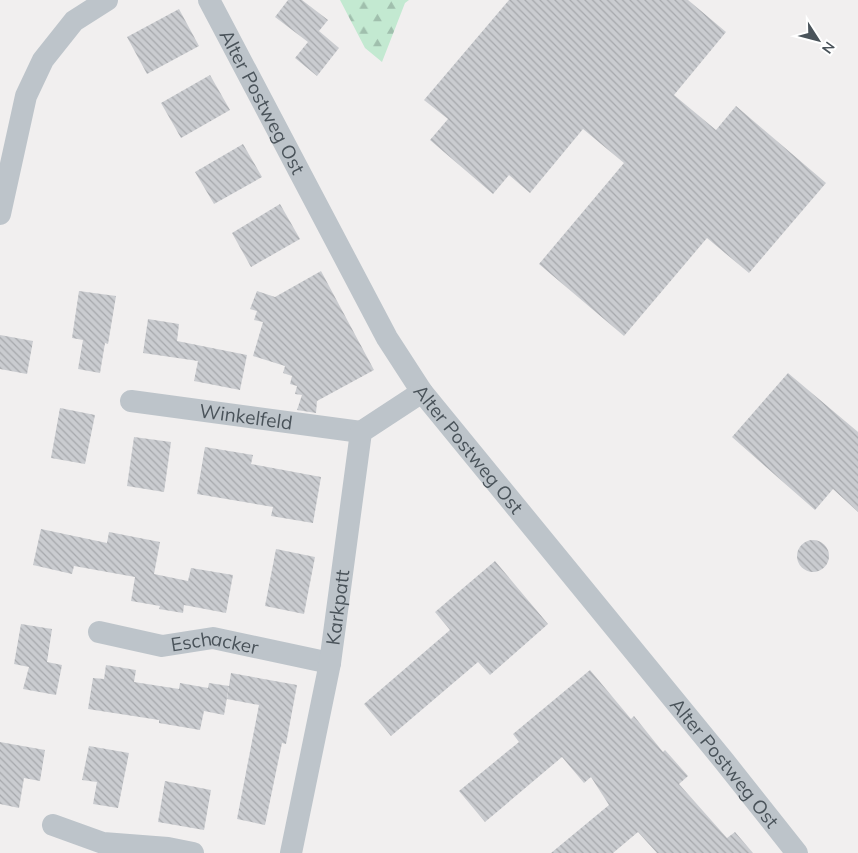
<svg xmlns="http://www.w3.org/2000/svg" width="858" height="853" font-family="Mulish,sans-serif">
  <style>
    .forest { fill: url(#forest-firs) }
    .building { fill: url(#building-back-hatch) }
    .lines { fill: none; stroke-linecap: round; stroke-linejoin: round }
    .minor { stroke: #bdc4ca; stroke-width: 22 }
    .labels { text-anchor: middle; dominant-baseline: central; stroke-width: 4; stroke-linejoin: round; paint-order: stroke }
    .street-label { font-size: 19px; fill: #4a535a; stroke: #fff }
  </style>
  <defs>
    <pattern id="forest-firs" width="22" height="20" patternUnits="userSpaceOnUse" patternTransform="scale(1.25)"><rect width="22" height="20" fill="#c3e9d1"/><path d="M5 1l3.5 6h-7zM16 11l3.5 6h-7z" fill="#a0bfad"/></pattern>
    <pattern id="building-back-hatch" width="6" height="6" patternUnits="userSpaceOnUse" patternTransform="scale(1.25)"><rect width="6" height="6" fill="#caccd0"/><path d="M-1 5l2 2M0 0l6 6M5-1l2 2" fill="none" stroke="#a6a8ac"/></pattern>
  </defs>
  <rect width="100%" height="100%" fill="#f1efef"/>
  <!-- forest -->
  <path class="forest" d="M340,0H409L405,3L382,62L365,48Z"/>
  <!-- building -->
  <g class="building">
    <path d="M288,0H302L328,20L319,31L339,48L317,76L295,58L308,42L275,17Z"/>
    <path d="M509,0H688L726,32L674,95L716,130L736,106L826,183L749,273L707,238L624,336L539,264L624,163L583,129L530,193L509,175L493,194L430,140L448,119L424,100Z"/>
    <path d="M179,9L199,46L147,74L127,37Z"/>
    <path d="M210,75L230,110L181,138L161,103Z"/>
    <path d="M243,144L262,177L214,204L195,172Z"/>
    <path d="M280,204L300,239L251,267L232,233Z"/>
    <path d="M321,271L374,370L317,401L316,413L297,410L302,395L295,394L297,386L290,384L292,376L283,373L285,366L253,356L263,322L254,320L257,311L250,309L257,291L275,297Z"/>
    <path d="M79,291L116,296L108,344L105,343L100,373L78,369L83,340L72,338Z"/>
    <path d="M148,319L179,324L177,341L247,355L240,390L194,381L198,361L143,353Z"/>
    <path d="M0,335L33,341L27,374L0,369Z"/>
    <path d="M788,373L858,432V512L833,489L815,510L732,437Z"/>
    <path d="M60,408L95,415L85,464L51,458Z"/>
    <path d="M134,437L171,442L164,492L127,486Z"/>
    <path d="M205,447L253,455L251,464L321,477L313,523L271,516L273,507L197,494Z"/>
    <path d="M41,529L107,543L109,532L160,542L154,574L188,581L191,568L233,575L226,613L184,605L183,613L159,609L160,606L131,601L135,577L74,566L72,574L33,565Z"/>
    <circle cx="813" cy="556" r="16"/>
    <path d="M276,549L315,557L304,614L265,606Z"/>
    <path d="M495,561L548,624L490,675L478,662L391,736L364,704L450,630L435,612Z"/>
    <path d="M21,624L52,629L47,662L62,665L56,695L23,689L29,667L14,664Z"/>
    <path d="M106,665L136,670L134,682L179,689L180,683L208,688L209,683L229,686L224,715L204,711L200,730L159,723V720L88,709L93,678L104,679Z"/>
    <path d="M590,670L631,719L634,716L663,752L665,750L688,776L679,784L727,838L735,832L753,853H657L638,832L613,853H551L609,805L591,777L584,783L562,757L485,822L459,791L519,742L513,734Z"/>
    <path d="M231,673L297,685L286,744L282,743L265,825L237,819L259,705L227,699Z"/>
    <path d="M0,742L45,750L40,781L24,778L19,808L0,804Z"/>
    <path d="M89,746L129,753L118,808L93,804L97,782L82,780Z"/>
    <path d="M165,781L211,790L204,830L158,822Z"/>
  </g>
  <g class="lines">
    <!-- minor -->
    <g class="minor">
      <path id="s1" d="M209,0L387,338L422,392L724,761L797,853"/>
      <path d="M0,214L26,96L43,60L74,21L107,0"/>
      <path id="s2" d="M131,401L361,432"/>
      <path id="s3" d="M99,632L162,646L213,638L330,663"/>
      <path d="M53,825L103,843L168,848L193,853"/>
      <path id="s4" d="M291,853L330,663L361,432L422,392"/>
    </g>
  </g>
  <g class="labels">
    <!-- street labels -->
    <g class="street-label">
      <text stroke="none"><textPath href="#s1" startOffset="115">Alter Postweg Ost</textPath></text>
      <text stroke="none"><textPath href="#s2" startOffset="116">Winkelfeld</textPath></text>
      <text stroke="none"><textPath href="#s1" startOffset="520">Alter Postweg Ost</textPath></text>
      <text stroke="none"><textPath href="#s4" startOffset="250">Karkpatt</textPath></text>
      <text stroke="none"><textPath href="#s3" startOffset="118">Eschacker</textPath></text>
      <text stroke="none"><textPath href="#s1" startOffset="925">Alter Postweg Ost</textPath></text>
    </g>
  </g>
  <!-- north arrow -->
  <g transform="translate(818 40) rotate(126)" stroke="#ffffff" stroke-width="4" paint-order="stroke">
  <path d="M0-4L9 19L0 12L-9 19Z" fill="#4a535a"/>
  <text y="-8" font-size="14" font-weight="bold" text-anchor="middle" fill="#4a535a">N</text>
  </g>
</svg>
